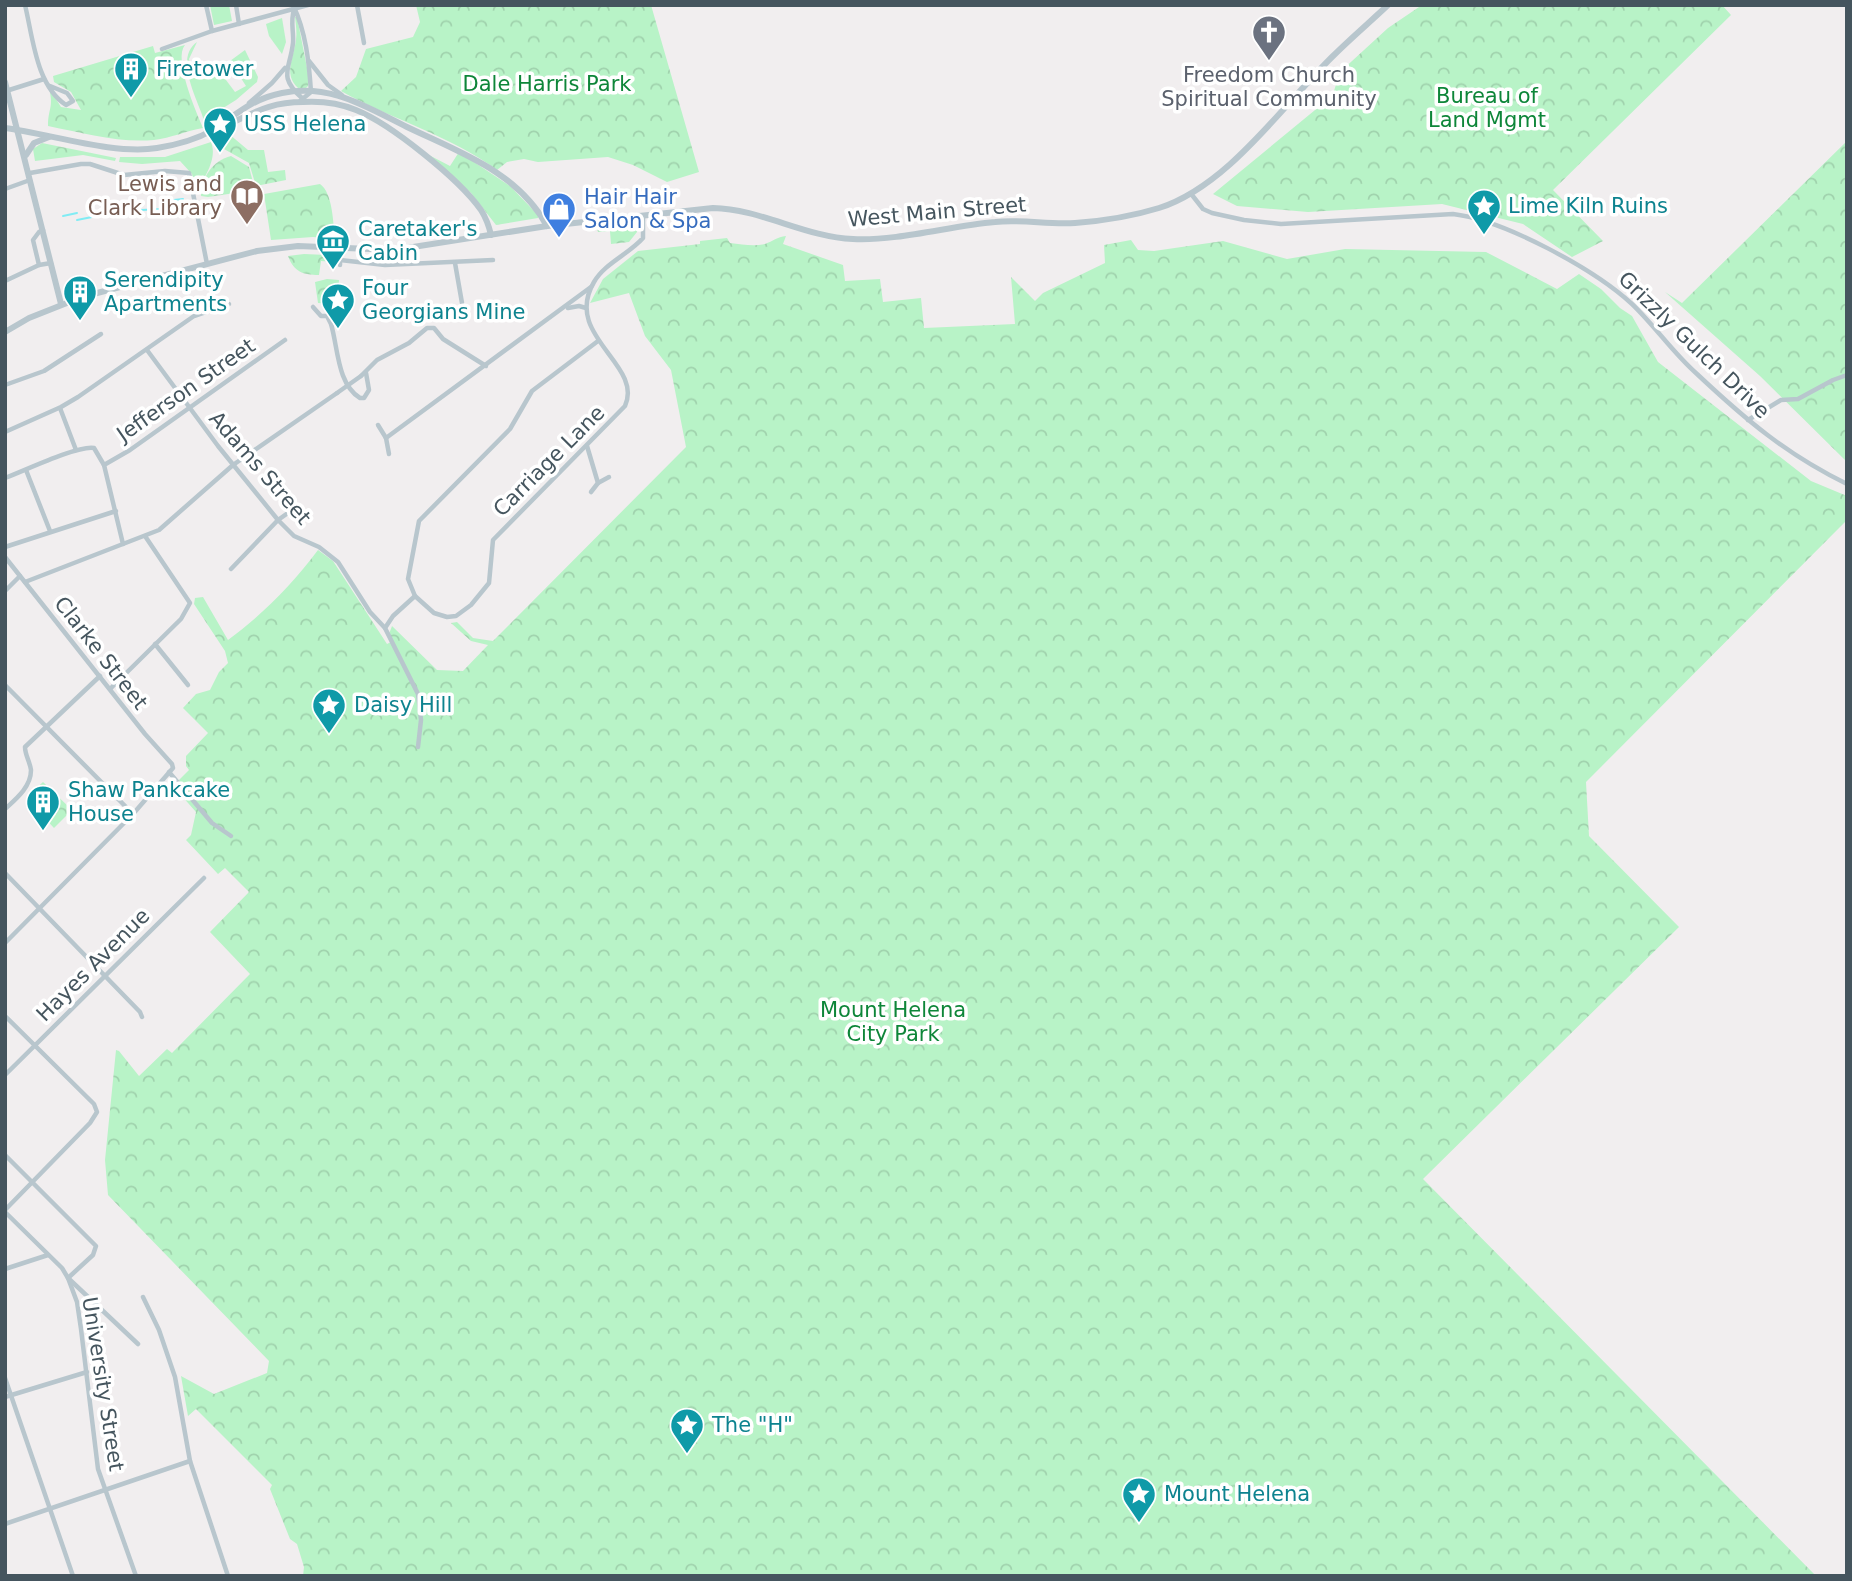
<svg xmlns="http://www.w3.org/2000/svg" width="1852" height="1581" font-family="'DejaVu Sans',sans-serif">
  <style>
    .grass { fill: #b8f3c7 }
    .forest { fill: url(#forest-crowns) }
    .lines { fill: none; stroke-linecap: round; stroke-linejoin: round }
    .stream { stroke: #81ecf4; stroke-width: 2 }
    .minor { stroke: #b8c6cd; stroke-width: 4.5 }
    .tertiary { stroke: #b8c6cd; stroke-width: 6 }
    .minor-bridge { stroke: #b8c6cd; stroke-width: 4.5 }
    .labels { text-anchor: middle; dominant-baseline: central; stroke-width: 7; stroke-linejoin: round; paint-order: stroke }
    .culture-label { font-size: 21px; fill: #0d838f; stroke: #fff; text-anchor: start }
    .worship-label { font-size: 21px; fill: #5b616d; stroke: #fff }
    .park-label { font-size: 21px; fill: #0e8639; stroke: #fff }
    .education-label { font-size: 21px; fill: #785e54; stroke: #fff; text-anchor: end }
    .shop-label { font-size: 21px; fill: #366cbe; stroke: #fff; text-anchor: start }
    .street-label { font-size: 21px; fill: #45555e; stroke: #fff }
  </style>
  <defs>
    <pattern id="forest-crowns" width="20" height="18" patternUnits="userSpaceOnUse" patternTransform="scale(1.75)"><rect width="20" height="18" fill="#b8f3c7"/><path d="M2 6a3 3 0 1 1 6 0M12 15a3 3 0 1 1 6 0" fill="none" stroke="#a0d2ad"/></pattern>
  </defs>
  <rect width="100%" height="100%" fill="#f1eeef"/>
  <!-- grass -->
  <g class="grass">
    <path d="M210,5H229L232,21L214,25Z"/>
    <path d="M282,18L286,42L282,54L269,36L266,24Z"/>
    <path d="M197,42L189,59L192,75L199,74L202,78L220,72L235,92L246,86L230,61L245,50L258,77L257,82L236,100L204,120C197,98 174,58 197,42Z"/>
    <path d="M211,142C218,159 204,178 196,192L192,174L180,161L142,164L119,162L120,157H165Z"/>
  </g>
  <!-- forest -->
  <g class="forest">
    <path d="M416,5H651L699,172L667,182L633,165L608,157L538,162L524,159L507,162L497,170C451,136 391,119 341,91L356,77L366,49L413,37L420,22Z"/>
    <path d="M1422,5H1722L1731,15L1553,190L1603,241L1572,257L1523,224L1442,204L1308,212L1237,206L1213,194L1326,101L1333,94L1340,72L1388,28Z"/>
    <path d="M295,17H297L309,78L308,86L306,88H298C283,74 294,57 296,40C297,33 296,25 295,17Z"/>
    <path d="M185,45C173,58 196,112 203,128C186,131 171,138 154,140C118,143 83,133 48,126C48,108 54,108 49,88L61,107L81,110L71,92L54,82L53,76L153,46L155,53Z"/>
    <path d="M229,134L248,150H264L268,172L285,170L286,180L256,186L249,163L224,149L215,139Z"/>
    <path d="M1847,141V462L1760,376L1665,292L1682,303Z"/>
    <path d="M42,143L116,158L115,161L83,155L35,161L33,149Z"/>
    <path d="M459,152L510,186L538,215V218L496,225L471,193L427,154L450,166Z"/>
    <path d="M231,156L249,167L255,190L208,197L201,196C201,178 213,160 231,156Z"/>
    <path d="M320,184C333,193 333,223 335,239L313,237L271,240L264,194Z"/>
    <path d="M634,224H636L637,232L629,242L611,244L610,231L598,232L597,229Z"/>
    <path d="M786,236L783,244L843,265L845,281L880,279L883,302L921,298L924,328L1015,324L1011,277L1035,301L1043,293L1105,263L1104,245L1131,240L1138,250L1154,251L1223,241L1287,259L1345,249L1486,252L1557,289L1579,274L1601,289L1620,308L1632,316L1658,362L1811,481L1847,496V520L1586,782L1589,836L1679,927L1423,1179L1816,1576H303L304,1567L297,1544L290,1539L270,1489L272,1485L196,1409L188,1416L181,1376L214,1394L267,1373L269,1361L108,1195L105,1160L116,1050L119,1051L139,1076L167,1049L172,1053L250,974L210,932L249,892L225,868L218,874L186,840L191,835L196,812L173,786L189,770L186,766V756L208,733L183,708L196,694L210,690L219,672L228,663L225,651L194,604L195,598L203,597L228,640C263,614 292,585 318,550L333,561L387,644L391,642L389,634L392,626L437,670L463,671L488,645L471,641L451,623L457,622L473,638L493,641L686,447L671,370L645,336L629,293L590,303L603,279L638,251L700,244V241L727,238L730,243C742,244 753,247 765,244C773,241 777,237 786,236Z"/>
    <path d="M304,254L327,255L334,262L321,261L319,275C303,275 294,272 288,256Z"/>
    <path d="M327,279L339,280L338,292L332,304L318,303L315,282Z"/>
    <path d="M43,782L72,810L54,828L26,798Z"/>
  </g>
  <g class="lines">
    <!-- stream -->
    <g class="stream">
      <path d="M174,200L183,199"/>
      <path d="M141,210L164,209"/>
      <path d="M63,216L77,213"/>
      <path d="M77,220L92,217"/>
    </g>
    <!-- minor -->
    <g class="minor">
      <path d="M25,5C33,38 36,85 66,105L73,101L67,93L50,86"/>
      <path d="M206,5L212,31"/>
      <path d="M236,5L239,24"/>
      <path d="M293,5C306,32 309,62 311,92L300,101"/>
      <path d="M357,5L364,43"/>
      <path d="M294,10C290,21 294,32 293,43C290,70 277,76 303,99"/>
      <path d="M162,49L212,31L308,5"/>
      <path d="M309,61L328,85L342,95"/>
      <path d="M6,91L44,79"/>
      <path d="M249,103L272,83L285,68"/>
      <path d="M30,173L81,164H90L124,175L165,171L189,173L207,264"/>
      <path d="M5,189L30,180"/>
      <path d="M1192,195L1203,209L1212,213L1244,220L1281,224L1453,214C1504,220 1594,269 1632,304C1655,326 1673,353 1697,374C1746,420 1786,454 1847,484"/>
      <path d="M334,248L333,254L340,260V265"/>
      <path d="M340,260L385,265L493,260"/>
      <path d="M455,263L462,303"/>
      <path d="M39,265L33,240L39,232L43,230"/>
      <path d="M5,281L39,265L51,263"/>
      <path d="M313,307L321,316H327L331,324C338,347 337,384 360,398H364L369,390L366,373"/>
      <path d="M568,308L579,306L586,308"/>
      <path d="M598,341L532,391L510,429L419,521L408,579L415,596L434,613L447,617L456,616L471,605L489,583L493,540L625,406C644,364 562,336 594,282C605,263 629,254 643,238V216"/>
      <path d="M147,350L218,446L278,520L294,536L319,547L338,562L370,612L385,628"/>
      <path d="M361,376L377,360L409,343L427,328H434L443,339L486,366"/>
      <path d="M5,385L44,371L101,334"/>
      <path d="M60,408L76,450"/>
      <path d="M1748,420L1781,400L1798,399L1833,380L1847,375"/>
      <path d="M378,425L386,438L389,454"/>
      <path d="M5,432L61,407L78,397L194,316L229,304"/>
      <path d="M386,438L591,287"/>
      <path d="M587,446L598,483L591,492"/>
      <path d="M104,465L130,450L285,340"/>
      <path d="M26,470L50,531"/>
      <path d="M5,478C24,471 78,445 94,448L104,465L123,544"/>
      <path d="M598,483L609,477"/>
      <path d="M5,547L116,511"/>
      <path d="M5,557L145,734L172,764L173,768L133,814L5,943"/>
      <path d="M231,569L278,520L295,508"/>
      <path d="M25,582L159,530L233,465L337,393"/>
      <path d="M5,591L20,576"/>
      <path d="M415,596L393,616L385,628L418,694L421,720L418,747"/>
      <path d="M155,644L188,685"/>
      <path d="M5,685L133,814"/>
      <path d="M110,689L181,619L190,603L145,536"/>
      <path d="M169,772L212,823L231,836"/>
      <path d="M5,809C16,799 31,787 31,770C30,762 25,755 25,747L100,676"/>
      <path d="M5,873L140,1012L142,1017"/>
      <path d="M5,1016L94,1104L97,1112L90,1123L5,1210"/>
      <path d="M5,1075L204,878"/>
      <path d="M5,1155L96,1246L93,1255L68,1278L77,1302L81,1329L98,1469L136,1576"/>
      <path d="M5,1212L62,1268L68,1278L138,1344"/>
      <path d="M5,1269L48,1255"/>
      <path d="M143,1297L159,1330L175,1377L190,1461L228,1576"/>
      <path d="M5,1378L73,1576"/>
      <path d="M5,1397L87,1372"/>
      <path d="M5,1524L190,1461"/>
    </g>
    <!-- tertiary -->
    <g class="tertiary">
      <path d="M5,82L61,304"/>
      <path d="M5,128C51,134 113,155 157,148C176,145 197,139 213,130C237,114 252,99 282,93C330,83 366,107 407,127C459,152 518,172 547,226"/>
      <path d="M217,129C249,117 264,102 303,102C320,101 339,103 356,110C391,124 459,179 481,210C486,218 489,226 491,235"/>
      <path d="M26,155L34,143L49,137"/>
      <path d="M5,332L29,318L82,297L257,251L298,246L394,250L547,226L713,208C761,209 805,237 853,239C899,241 949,226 995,222C1022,219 1049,225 1075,223C1102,221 1133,216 1159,208C1228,186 1282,106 1333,56C1351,38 1370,22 1388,5"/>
    </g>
    <!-- minor-bridge -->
    <path class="minor-bridge" d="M337,393L361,376"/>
  </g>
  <!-- icons -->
  <defs>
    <g id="church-pin" transform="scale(1.75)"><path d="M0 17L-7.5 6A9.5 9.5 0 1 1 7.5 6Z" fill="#6b7280" stroke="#fff"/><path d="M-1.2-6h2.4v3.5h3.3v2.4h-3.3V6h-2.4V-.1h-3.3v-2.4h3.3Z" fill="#fff"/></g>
    <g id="building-pin" transform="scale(1.75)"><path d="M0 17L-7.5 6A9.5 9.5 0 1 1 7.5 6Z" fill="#0f9aa8" stroke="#fff"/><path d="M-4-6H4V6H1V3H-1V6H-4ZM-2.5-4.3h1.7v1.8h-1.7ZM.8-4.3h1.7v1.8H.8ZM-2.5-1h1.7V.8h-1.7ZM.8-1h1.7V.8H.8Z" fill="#fff"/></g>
    <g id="sight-pin" transform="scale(1.75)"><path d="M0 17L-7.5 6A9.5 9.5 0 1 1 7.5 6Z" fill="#0f9aa8" stroke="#fff"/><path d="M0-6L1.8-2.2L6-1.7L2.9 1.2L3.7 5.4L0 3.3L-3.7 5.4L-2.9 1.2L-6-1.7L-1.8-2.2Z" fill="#fff"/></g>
    <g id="library-pin" transform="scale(1.75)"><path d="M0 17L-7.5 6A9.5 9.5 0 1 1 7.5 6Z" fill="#8d6e63" stroke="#fff"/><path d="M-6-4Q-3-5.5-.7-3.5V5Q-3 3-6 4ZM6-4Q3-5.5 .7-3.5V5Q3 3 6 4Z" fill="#fff"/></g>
    <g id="shop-pin" transform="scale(1.75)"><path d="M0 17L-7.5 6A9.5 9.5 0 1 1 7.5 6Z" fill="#3f7fe0" stroke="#fff"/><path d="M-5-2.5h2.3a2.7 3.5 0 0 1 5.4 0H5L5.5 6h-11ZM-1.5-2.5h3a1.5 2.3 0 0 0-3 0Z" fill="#fff"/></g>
    <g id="museum-pin" transform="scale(1.75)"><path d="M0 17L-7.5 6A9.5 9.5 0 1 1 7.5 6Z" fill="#0f9aa8" stroke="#fff"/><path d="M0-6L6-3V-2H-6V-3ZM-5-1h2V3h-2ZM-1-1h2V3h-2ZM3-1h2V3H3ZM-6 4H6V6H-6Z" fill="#fff"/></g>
  </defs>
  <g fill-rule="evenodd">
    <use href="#church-pin" x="1269" y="32"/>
    <use href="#building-pin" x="131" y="69"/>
    <use href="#sight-pin" x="220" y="124"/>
    <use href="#library-pin" x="247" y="196"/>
    <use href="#sight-pin" x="1484" y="206"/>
    <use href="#shop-pin" x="559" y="209"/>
    <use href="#museum-pin" x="333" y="241"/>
    <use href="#building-pin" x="80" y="292"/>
    <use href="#sight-pin" x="338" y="300"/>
    <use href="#sight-pin" x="329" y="705"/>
    <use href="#building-pin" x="43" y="802"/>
    <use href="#sight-pin" x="687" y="1425"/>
    <use href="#sight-pin" x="1139" y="1494"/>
  </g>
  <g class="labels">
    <!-- culture labels -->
    <g class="culture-label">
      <text x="156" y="69">Firetower</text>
      <text x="244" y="124">USS Helena</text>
      <text x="1508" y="206">Lime Kiln Ruins</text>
      <text x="358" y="229">Caretaker's<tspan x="358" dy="24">Cabin</tspan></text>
      <text x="104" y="280">Serendipity<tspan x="104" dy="24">Apartments</tspan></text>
      <text x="362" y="288">Four<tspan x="362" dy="24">Georgians Mine</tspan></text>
      <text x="354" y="705">Daisy Hill</text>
      <text x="68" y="790">Shaw Pankcake<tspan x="68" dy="24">House</tspan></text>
      <text x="712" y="1425">The "H"</text>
      <text x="1164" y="1494">Mount Helena</text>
    </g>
    <!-- worship labels -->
    <g class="worship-label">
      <text x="1269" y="75">Freedom Church<tspan x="1269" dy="24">Spiritual Community</tspan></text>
    </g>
    <!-- park labels -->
    <g class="park-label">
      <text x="547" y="84">Dale Harris Park</text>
      <text x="1487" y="96">Bureau of<tspan x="1487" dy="24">Land Mgmt</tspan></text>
      <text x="893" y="1010">Mount Helena<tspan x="893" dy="24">City Park</tspan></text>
    </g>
    <!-- education labels -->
    <g class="education-label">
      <text x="222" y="184">Lewis and<tspan x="222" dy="24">Clark Library</tspan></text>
    </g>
    <!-- shop labels -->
    <g class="shop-label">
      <text x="584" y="197">Hair Hair<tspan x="584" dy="24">Salon &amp; Spa</tspan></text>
    </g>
    <!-- street labels -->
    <g class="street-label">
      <text transform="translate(937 212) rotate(-5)">West Main Street</text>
      <text transform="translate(1694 345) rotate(44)">Grizzly Gulch Drive</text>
      <text transform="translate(186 390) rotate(-35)">Jefferson Street</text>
      <text transform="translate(549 461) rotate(-45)">Carriage Lane</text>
      <text transform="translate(260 468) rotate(49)">Adams Street</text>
      <text transform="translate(101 653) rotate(52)">Clarke Street</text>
      <text transform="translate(93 965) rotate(-45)">Hayes Avenue</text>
      <text transform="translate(103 1384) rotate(81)">University Street</text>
    </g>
  </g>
  <!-- border -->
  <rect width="1852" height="1581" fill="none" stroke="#45555e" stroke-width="14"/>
</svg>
